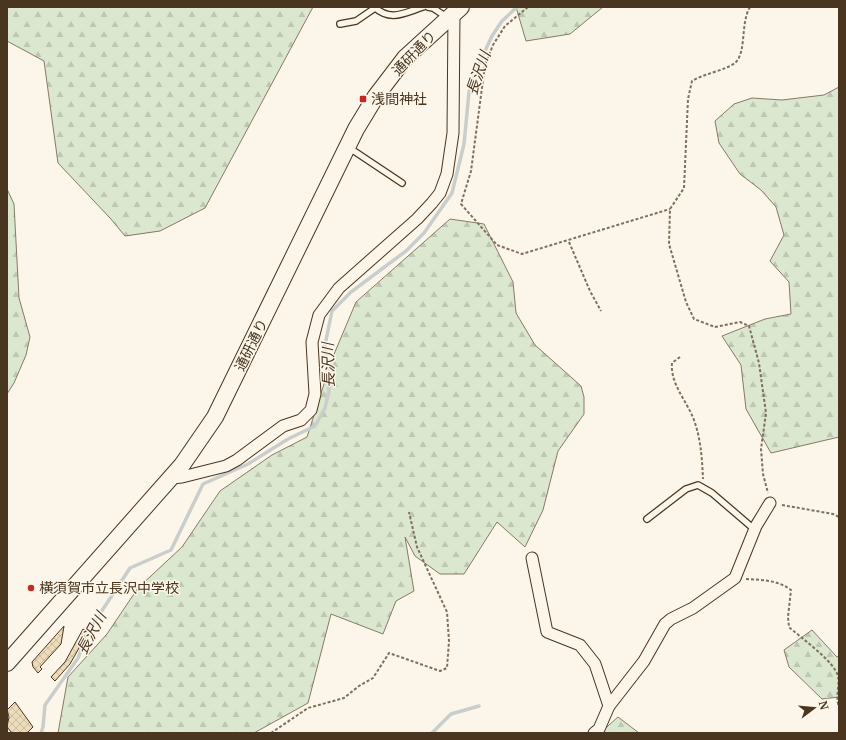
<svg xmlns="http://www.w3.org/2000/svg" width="846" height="740" font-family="Merriweather,'Noto Sans JP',serif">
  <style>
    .forest { fill: url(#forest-firs); stroke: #887966 }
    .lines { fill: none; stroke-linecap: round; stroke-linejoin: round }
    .stream { stroke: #c9cecd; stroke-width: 3.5 }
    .building { fill: url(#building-cross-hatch); stroke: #4a3520 }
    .lane-casing { stroke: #4a3520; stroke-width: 8 }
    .street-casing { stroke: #4a3520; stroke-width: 13 }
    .secondary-casing { stroke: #4a3520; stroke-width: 18 }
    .path { stroke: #7f6f5c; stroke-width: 2; stroke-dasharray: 3 2; stroke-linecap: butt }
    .lane { stroke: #fbf6e9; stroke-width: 5.5 }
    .street { stroke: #fbf6e9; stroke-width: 11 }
    .secondary { stroke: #fbf6e9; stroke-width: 16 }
    .poi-dot { fill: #c62828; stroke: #fbf6e9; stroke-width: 1.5 }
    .labels { text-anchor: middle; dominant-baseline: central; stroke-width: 3; stroke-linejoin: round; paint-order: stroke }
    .street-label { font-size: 14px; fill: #4a3520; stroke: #fbf6e9 }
    .poi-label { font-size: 14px; fill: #4a3520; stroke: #fbf6e9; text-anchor: start }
    .water-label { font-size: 15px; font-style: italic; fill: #4a3520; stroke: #fbf6e9 }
  </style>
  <defs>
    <pattern id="forest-firs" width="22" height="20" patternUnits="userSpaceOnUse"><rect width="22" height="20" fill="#dce7d0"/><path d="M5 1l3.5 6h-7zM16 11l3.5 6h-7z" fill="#bec7b2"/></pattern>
    <pattern id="building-cross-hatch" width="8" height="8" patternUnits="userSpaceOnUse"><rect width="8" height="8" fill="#ecdcbc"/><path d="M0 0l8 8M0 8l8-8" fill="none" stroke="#ccbda1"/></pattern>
  </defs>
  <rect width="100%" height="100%" fill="#fbf6e9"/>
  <!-- forest -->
  <g class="forest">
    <path d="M7,7H313L205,208L160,231L125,236L110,218L58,163L44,61L7,41Z"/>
    <path d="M516,7H603L570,34L526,41Z"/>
    <path d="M839,87V437L771,453L746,409L741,365L722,336L765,319L791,314L789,282L770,261L784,235L776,207L761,190L740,174L719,143L715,121L734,104L752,98L782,100L824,95Z"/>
    <path d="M7,189L14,204L19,298L30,337L26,355L14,383L7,394Z"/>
    <path d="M450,219L484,224L513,282L516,313L535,345L581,386L584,397V414L558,451L543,510L525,547L497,522L464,574H440L415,556L405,537L414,591L396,601L383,634L331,614L308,703L254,733H58L68,677L107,634L138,588L182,547L220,491L272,455L307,437L332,359L356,302Z"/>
    <path d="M812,630L837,657L839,656V697L822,699L789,667L784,650Z"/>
    <path d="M618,717L639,733H600Z"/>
  </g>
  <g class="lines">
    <!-- stream -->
    <g class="stream">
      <path d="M41,733L43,727L45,705L78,658L90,629L130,568L171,550L203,484L248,464L288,439L315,426L325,408L329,391L325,345L332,311L351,292L406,251L424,233L452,193L464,144L469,92L477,68L492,36L502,21L517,7"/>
      <path d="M432,733L451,714L479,706"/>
    </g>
  </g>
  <!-- building -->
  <g class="building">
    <path d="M64,626L61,644L40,667L42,669L38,673L33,667L32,662Z"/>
    <path d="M83,629L88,632L70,664L55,681L51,677L65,662Z"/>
    <path d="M15,702L33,727L27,733H12L7,727L9,717L7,710Z"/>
  </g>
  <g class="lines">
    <!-- lane casing -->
    <g class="lane-casing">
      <g id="lane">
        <path d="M374,7C391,22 404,13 423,7"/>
        <path d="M428,7L433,8L448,18"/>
        <path d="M340,24L356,21L375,8"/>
        <path d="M348,147L402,183"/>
        <path d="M647,519L686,489L698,485L712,493L754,529"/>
      </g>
    </g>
    <!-- street casing -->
    <g class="street-casing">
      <g id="street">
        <path d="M171,478L182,477L226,466L237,460L283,426L301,420L311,410L315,394L312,342L319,315L339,288L417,219L432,203L440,193L447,174L453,133L454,13"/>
        <path d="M532,558L547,632L580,645L595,664L609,706"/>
        <path d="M594,733L599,729L609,706L644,661L665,624L671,619L693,608L735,578L756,526L770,503"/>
      </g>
    </g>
    <!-- secondary casing -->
    <g class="secondary-casing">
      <path id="secondary" d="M7,663L182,465L215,417L356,129L376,96L405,58L461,7"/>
    </g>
    <!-- path -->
    <g class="path">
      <path d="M528,7L505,26L493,45L485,65L471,171L461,204L497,245L522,254L670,209"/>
      <path d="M750,7C740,24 747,52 735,63C726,70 703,74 692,81L688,99L684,188L670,209L669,244L686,302L694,319L715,327L740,322L749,326L759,363L766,413L761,449L763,474L768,493"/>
      <path d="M569,242L590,291L601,311"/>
      <path d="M680,357L672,363C670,384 687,401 694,420C701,440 702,458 703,479"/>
      <path d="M782,505L833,514L839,517"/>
      <path d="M746,579C762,580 778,580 791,590L788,617L789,627C801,638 834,661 838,676C840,686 835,697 839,707"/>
      <path d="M271,733L308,708L344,698L359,686L373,678L389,653L440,671L447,668L449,641L447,612L417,547L409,512"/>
    </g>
    <!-- lane -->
    <use href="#lane" class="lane"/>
    <!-- street -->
    <use href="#street" class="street"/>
    <!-- secondary -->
    <use href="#secondary" class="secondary"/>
  </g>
  <!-- markers -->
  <g class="poi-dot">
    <rect x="359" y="95" width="8" height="8" rx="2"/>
    <circle cx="31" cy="588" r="4"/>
  </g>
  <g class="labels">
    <!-- street labels -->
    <g class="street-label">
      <text transform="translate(414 53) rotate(-46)">通研通り</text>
      <text transform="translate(251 345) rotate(-64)">通研通り</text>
    </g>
    <!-- poi labels -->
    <g class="poi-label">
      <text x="371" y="99">浅間神社</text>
      <text x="39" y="588">横須賀市立長沢中学校</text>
    </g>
    <!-- water labels -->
    <g class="water-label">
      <text transform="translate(478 73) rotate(-71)">長沢川</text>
      <text transform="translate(328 365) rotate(-91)">長沢川</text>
      <text transform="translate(91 633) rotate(-62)">長沢川</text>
    </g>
  </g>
  <!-- border -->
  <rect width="846" height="740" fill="none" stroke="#4a3520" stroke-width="16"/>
  <!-- north arrow -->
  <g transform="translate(814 708) rotate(74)" stroke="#fbf6e9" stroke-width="3" paint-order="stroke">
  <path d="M0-3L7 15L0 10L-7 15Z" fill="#4a3520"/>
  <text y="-6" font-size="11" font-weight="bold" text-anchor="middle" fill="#4a3520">N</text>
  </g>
</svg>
